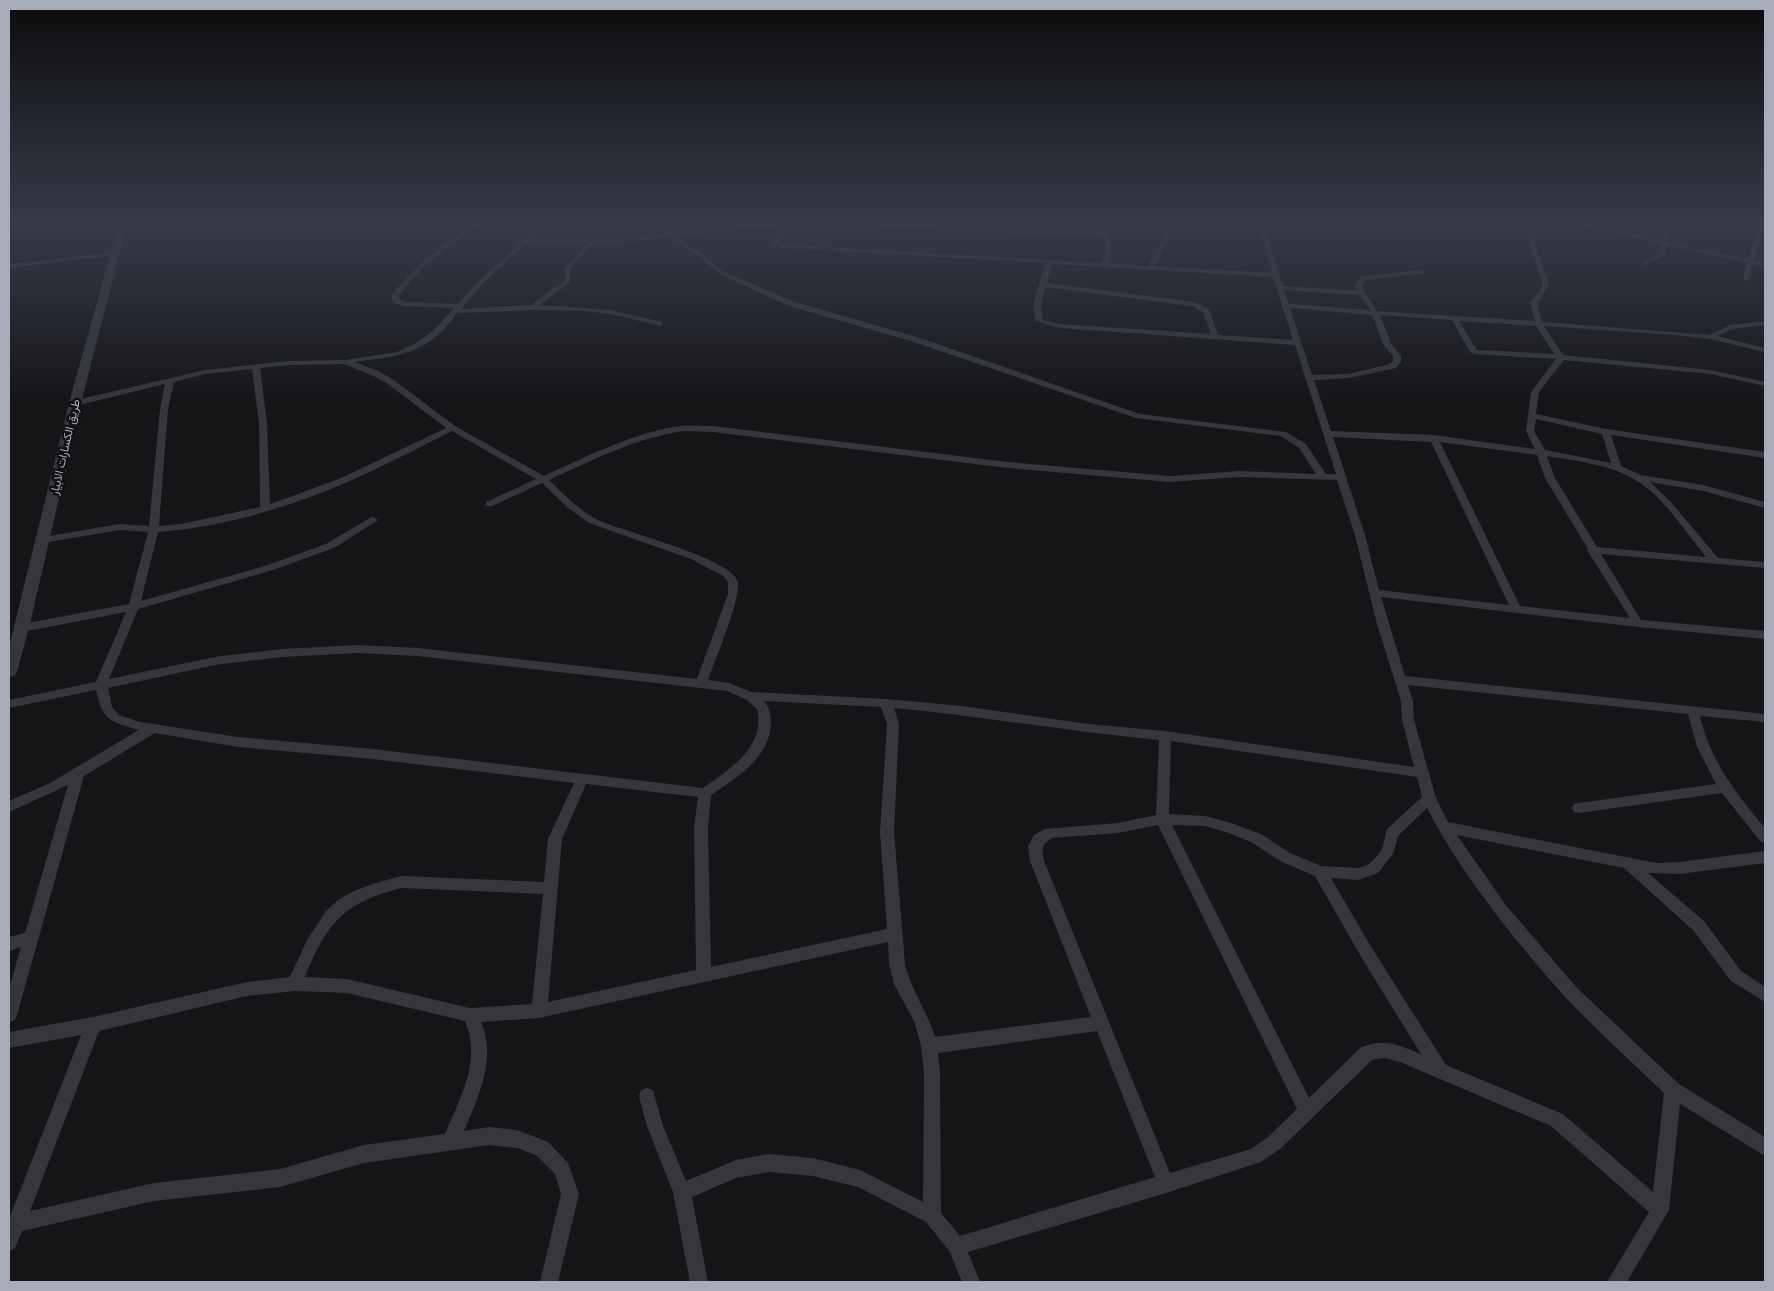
<svg xmlns="http://www.w3.org/2000/svg" width="1774" height="1291" font-family="'Public Sans',Vazirmatn,sans-serif">
  <style>
    .lines { fill: none; stroke-linecap: round; stroke-linejoin: round }
    .minor { fill: #36373c; fill-rule: evenodd }
    .tertiary { fill: #36373c; fill-rule: evenodd }
    .labels { text-anchor: middle; dominant-baseline: central; stroke-width: 5; stroke-linejoin: round; paint-order: stroke }
    .far-street-label { font-size: 12px; fill: #a7acb8; stroke: #101012 }
  </style>
  <rect width="100%" height="100%" fill="#151517"/>
  <g class="lines">
    <!-- minor -->
    <g class="minor">
      <path d="M318,223H324L325,231H321Z"/>
      <path d="M473,223H480L423,267L399,295L400,300L405,302L458,304L479,281L541,223H548L531,239L638,237L667,234L663,223H669L673,233L754,223H789L779,240V244L1102,263L1106,251L1102,236L1080,237L834,223H882L1080,233L1101,232L1095,223H1101C1111,238 1114,246 1109,263L1148,266L1168,227L1165,223H1171L1174,227L1155,266L1272,273L1257,223H1263L1283,286L1357,291L1355,286L1360,277L1421,270L1423,271V273L1365,280L1361,286L1377,311L1535,321L1530,303L1543,285L1529,240L1534,223H1540L1535,240L1549,285L1538,303L1542,322L1709,335L1730,325L1765,321V325L1732,329L1717,336L1765,348V352L1710,339L1676,335L1544,326L1563,355L1711,370L1765,382V386L1711,374L1564,360L1539,392L1536,414L1606,429L1765,452V458L1611,435L1621,466L1641,475L1703,485L1765,502V508L1703,491L1650,482L1670,501L1718,558L1765,562V568L1601,554L1641,620L1765,631V639L1638,627L1381,597L1405,676L1765,714V722L1700,716C1710,760 1736,794 1765,828V843L1760,841L1722,793L1579,813L1574,812L1572,808L1574,804L1579,803L1716,784L1697,747L1688,714L1408,685L1413,701L1414,720L1436,798L1448,822L1656,863L1680,862L1765,851V863L1680,874L1648,873L1704,921L1741,971L1765,987V1002L1731,981L1694,931L1624,868L1457,835L1505,904L1577,988L1679,1084L1765,1137V1156L1680,1104L1669,1210L1627,1282H1607L1649,1212L1551,1126L1400,1062L1384,1058L1372,1060L1280,1149L1261,1162L1166,1193L968,1252L980,1282H962L950,1252L926,1222L858,1187L813,1176L769,1172L736,1178L692,1197L708,1282H690L673,1192L647,1126L639,1096L641,1090L647,1088L653,1090L663,1126L686,1181L736,1160L769,1154L813,1158L860,1170L923,1202L924,1073L921,1046L915,1023L894,984L889,964L888,942L539,1018L481,1022C497,1059 478,1097 464,1131L489,1127L517,1130L548,1142L568,1163L579,1194L558,1282H540L561,1194L555,1174L536,1155L517,1148L489,1145L364,1163L280,1187L154,1201L22,1231L15,1248L9,1251V1219L81,1035L9,1048V1032L93,1017L247,982L290,977L307,940L326,911L338,900L354,891L373,884L401,876L544,882L548,839L574,783L373,759L238,747L155,733L84,776L17,1015L15,1020L9,1022V989L21,947L9,951V937L25,933L68,785L9,812V801L50,783L139,730C110,721 103,722 96,690L9,708V700L96,682L126,612L22,632L16,628L22,624L129,604L148,532L120,530L43,543L38,540L43,537L120,524L149,526L160,409L165,384L75,406L71,403L72,401L205,370L289,361L344,360L397,352L416,343L433,331L454,308L404,306L394,303L391,295L419,265ZM756,227H781L773,240L774,246L780,248L1045,263L1033,306L1036,321L1060,328L1295,345L1336,474H1326L1306,444L1286,432L1140,414L920,338L795,302L724,272L699,251L678,240L676,236ZM670,237L674,242L695,253L720,274L789,306L914,342L1136,418L1281,436L1299,448L1316,474L1239,471L1170,476L1008,462L713,426C703,426 692,425 682,426C639,430 583,458 544,476L455,426L394,380L378,371L354,362C384,358 415,356 439,334C446,328 451,320 457,313L533,310L585,311L610,314L662,326V322L610,310L540,305L570,282V269L595,242L638,241ZM588,242L564,269L565,280L531,305L461,309L483,283L527,243ZM1052,264L1273,277L1293,340L1218,335L1209,309L1194,302L1047,283ZM1045,287L1192,306L1203,312L1211,334L1060,324L1043,320L1041,306ZM1284,290L1360,295L1370,310L1289,304ZM1290,308L1372,315L1383,344L1393,356V361L1390,364L1349,374L1312,375ZM1380,315L1452,320L1470,352L1474,354L1556,359L1531,392L1526,431L1535,449L1434,435L1331,431L1314,380L1349,378L1396,368L1401,362V356L1391,343ZM1459,321L1536,326L1554,354L1477,350ZM344,364L372,375L388,384L446,428L339,479L270,504L267,423L260,368L289,365ZM252,369L259,423L260,507L181,524L159,526L168,409L174,382L205,374ZM1536,419L1602,434L1611,463L1545,450L1534,431ZM452,431L536,479L486,502V506H492L542,483L567,507L589,523L691,559L723,576L728,582V594L697,679L417,648L358,645L282,649L215,657L109,679L138,609L273,570L334,548L378,520L373,517L370,518L326,544L265,566L141,601L158,532C222,527 287,508 345,483C382,467 416,449 452,431ZM683,431L713,432L1008,468L1170,482L1239,477L1337,480L1355,535L1377,624L1401,701L1402,720L1414,767L1165,731L1088,724L962,706L886,699L751,692L729,683L708,680C715,660 740,601 738,583C735,558 619,531 596,519C578,510 563,493 549,480C592,460 636,438 683,431ZM1333,437L1431,442L1509,605L1379,590L1365,535ZM1440,442L1537,455L1545,478L1588,549L1587,550L1630,618L1520,606ZM1547,456C1576,461 1607,464 1632,478C1663,495 1684,530 1706,557L1597,547L1555,478ZM358,653L417,656L727,691L747,700L757,709C766,747 730,769 703,788L373,749L238,737L140,722L119,715L112,707L108,688L215,665L282,657ZM764,701L881,707L887,724L880,832L887,929L711,967L708,828L711,795C737,778 770,757 771,723C771,714 769,707 764,701ZM894,708C982,716 1070,732 1159,740L1156,815L1118,823L1045,829L1034,835L1028,846L1030,861L1091,1017L935,1037C927,1011 911,990 905,964L894,832L899,724ZM1171,741L1417,777L1422,797L1387,829L1382,849L1376,857L1368,865L1358,868L1321,866L1290,853L1261,834L1231,823L1205,816L1169,814ZM586,784L698,797L694,828L696,970L548,1002L562,839ZM1427,808C1461,874 1516,942 1566,998C1597,1031 1632,1062 1664,1093L1653,1192L1563,1114L1446,1065L1373,950L1331,878L1358,880L1378,873L1393,854L1398,836ZM1158,825L1297,1109L1268,1137L1251,1149L1170,1173L1044,861C1042,849 1041,845 1052,838L1118,833ZM1172,825L1205,826L1229,833L1251,842L1280,861L1315,876L1363,960L1421,1054C1398,1045 1385,1037 1360,1048L1309,1098ZM401,888L543,894L532,1004L470,1008L347,979L305,977C327,923 343,903 401,888ZM295,991L347,993L465,1021C482,1060 460,1098 445,1134L364,1145L280,1169L154,1183L30,1211L99,1031L247,996ZM1097,1031L1155,1177L960,1236L941,1213L940,1073L938,1053Z"/>
      <path d="M1571,223H1584L1662,240L1665,223H1671L1668,242L1748,259L1761,223H1765L1754,261L1765,263V267L1753,264L1749,279L1746,281L1743,279L1747,263L1667,245L1664,256L1645,265L1643,264V262L1659,254L1661,244Z"/>
      <path d="M115,252L117,253V255L9,268V264Z"/>
    </g>
    <!-- tertiary -->
    <path class="tertiary" d="M119,223H127L81,403L29,628L17,672L14,676L9,677V647L69,403Z"/>
  </g>
  <!-- sky -->
  <linearGradient id="sky" x2="0" y2="1"><stop stop-color="#0c0c0d"/><stop offset="0.55" stop-color="#353b47"/><stop offset="1" stop-color="#353b47" stop-opacity="0"/></linearGradient>
  <rect width="1774" height="404" fill="url(#sky)"/>
  <g class="labels">
    <!-- far-street labels -->
    <g class="far-street-label">
      <text transform="translate(65 447) rotate(-77)">طريق الكسارات الابيار</text>
    </g>
  </g>
  <!-- border -->
  <rect width="1774" height="1291" fill="none" stroke="#a7acb8" stroke-width="20"/>
</svg>
